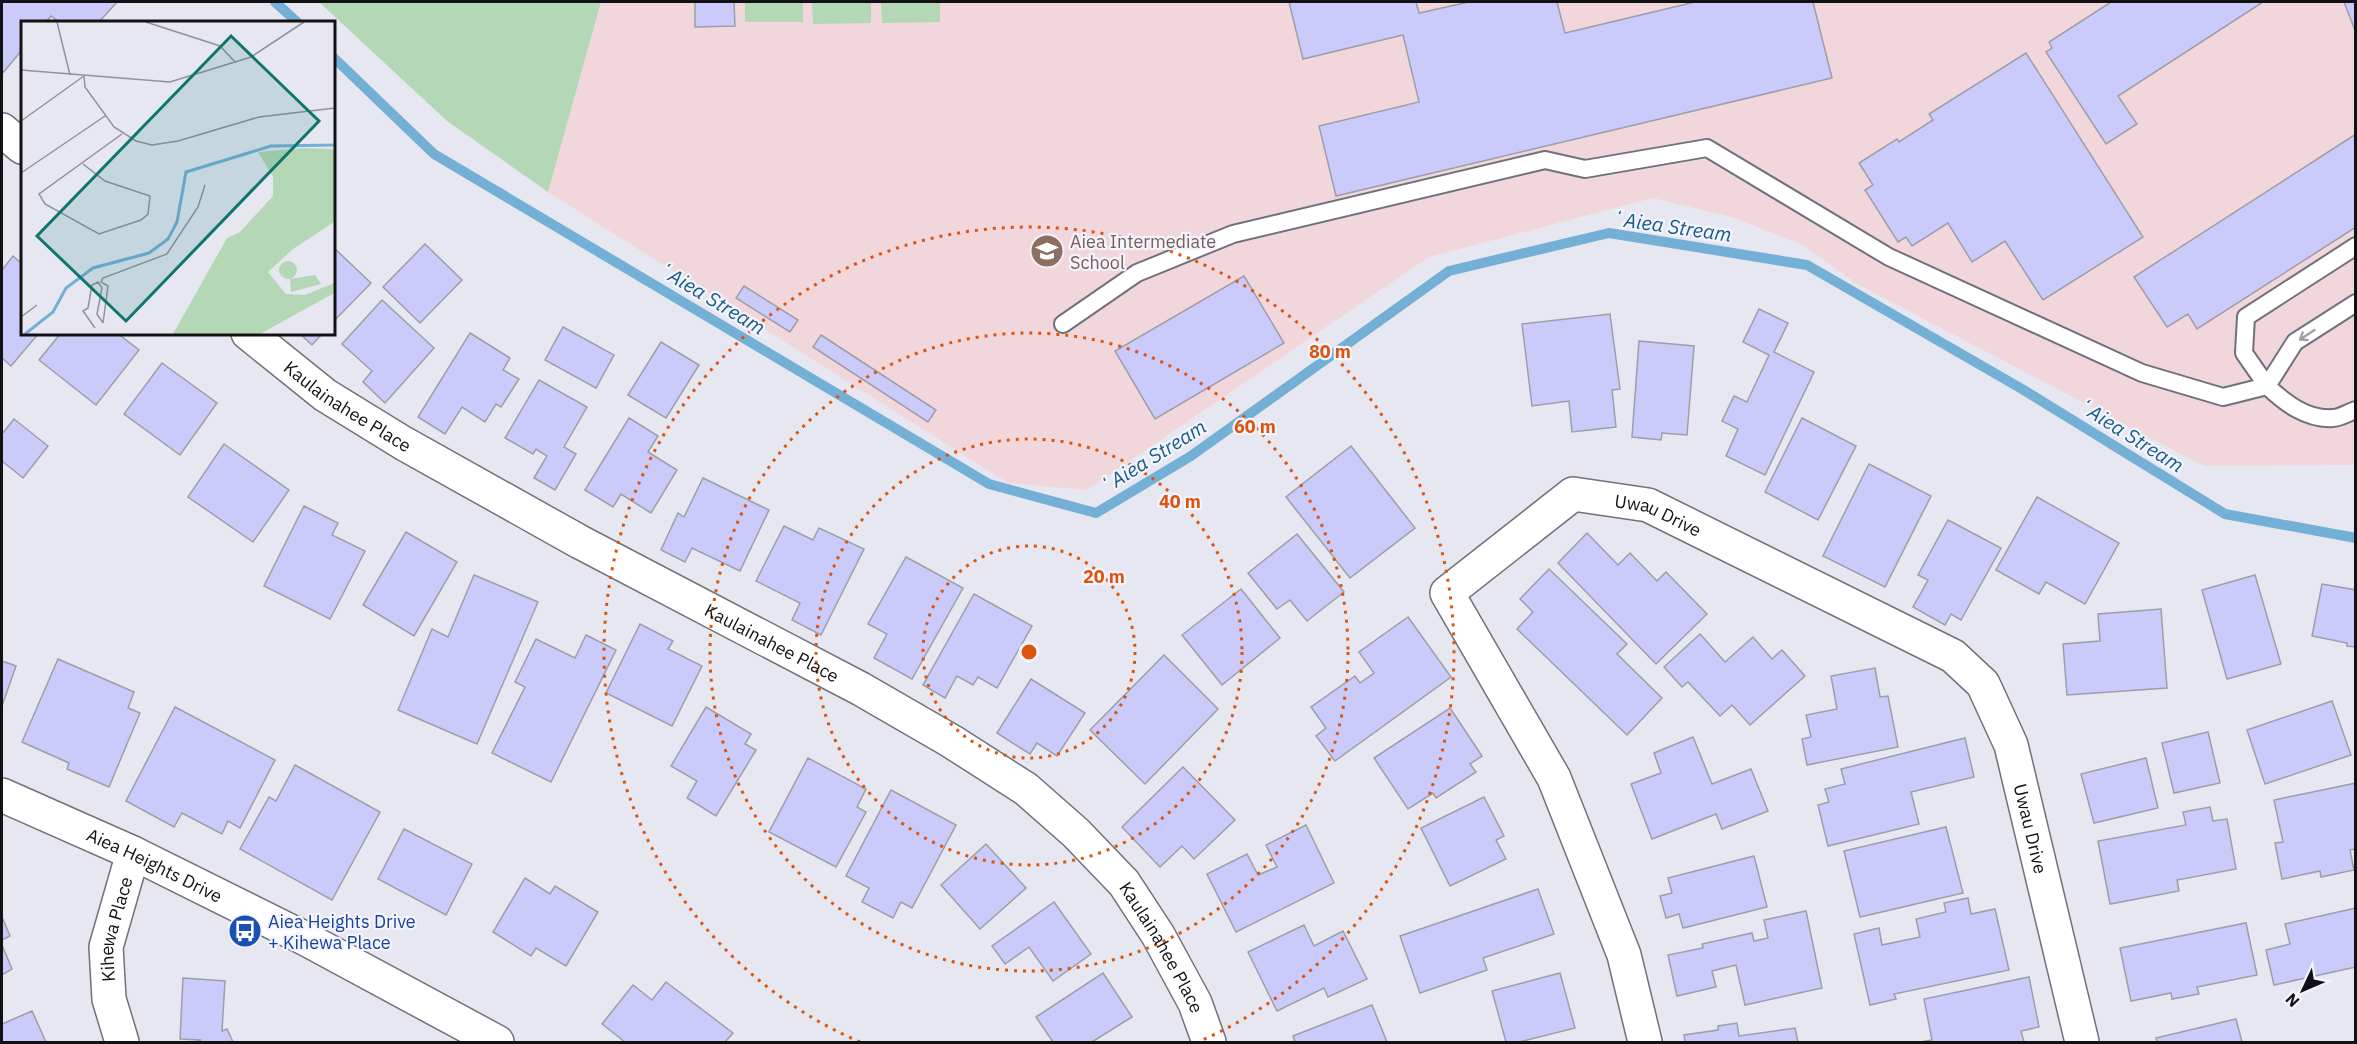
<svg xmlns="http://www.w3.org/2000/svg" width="2357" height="1044" font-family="'IBM Plex Sans',sans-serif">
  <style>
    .education { fill: #f1d7db }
    .green { fill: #b4d7b6 }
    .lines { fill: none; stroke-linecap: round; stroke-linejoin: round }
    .stream { stroke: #74b0d6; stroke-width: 10 }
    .building { fill: #cacbfb; stroke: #9d9ea8; stroke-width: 1.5 }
    .lane-casing { stroke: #70717a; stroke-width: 20 }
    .street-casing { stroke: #70717a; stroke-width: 36 }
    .secondary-casing { stroke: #70717a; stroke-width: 36 }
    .lane { stroke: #fff; stroke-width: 16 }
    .street { stroke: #fff; stroke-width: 33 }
    .secondary { stroke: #fff; stroke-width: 33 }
    .oneway { stroke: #a0a0a1 }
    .ring { fill: none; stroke: #dd550c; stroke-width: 3; stroke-dasharray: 3 6 }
    .labels { text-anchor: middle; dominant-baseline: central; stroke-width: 4.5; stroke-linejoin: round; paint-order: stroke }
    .education-label { font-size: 18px; fill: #785e54; stroke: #f4f4ff; text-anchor: start }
    .street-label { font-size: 18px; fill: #121215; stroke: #f4f4ff }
    .transit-label { font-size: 18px; fill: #164399; stroke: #f4f4ff; text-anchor: start }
    .water-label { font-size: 20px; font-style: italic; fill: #175d83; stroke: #f4f4ff }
    .inset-river { fill: none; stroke: #74b0d6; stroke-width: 3 }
    .inset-road { fill: none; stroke: #92929a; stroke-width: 1.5 }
    .view { fill: #0f766e; fill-opacity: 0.15; stroke: #0f766e; stroke-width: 3 }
    .inset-edge { fill: none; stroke: #121215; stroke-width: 3 }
    .centre { fill: #dd550c; stroke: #f4f4ff; stroke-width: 3 }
    .ring-label { font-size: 18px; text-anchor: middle; font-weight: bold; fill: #dd550c; stroke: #f4f4ff; stroke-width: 4.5; stroke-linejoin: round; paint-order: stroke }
  </style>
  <rect width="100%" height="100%" fill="#e7e7f2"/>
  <!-- education -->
  <path class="education" d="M601,2H2355V465L2204,466L1857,284L1803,245L1731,217L1653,198L1429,257L1087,490L1008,483L548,192Z"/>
  <!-- green -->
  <g class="green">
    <path d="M319,2H601L548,192L447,121Z"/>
    <rect x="745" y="2" width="58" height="20"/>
    <path d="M812,2H871V23L813,24Z"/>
    <path d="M881,2H940V22L882,23Z"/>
  </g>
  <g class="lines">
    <!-- stream -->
    <g class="stream">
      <path d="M275,2L297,22"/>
      <path d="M333,57L434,154L989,484L1096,513L1191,456L1449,271L1609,233L1807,265L2022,389L2225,514L2356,538"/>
    </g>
  </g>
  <!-- building -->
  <g class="building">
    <path d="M2,2H117L99,22H59L51,16L46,22H22V50L2,74Z"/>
    <path d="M695,2H734L735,26L695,27Z"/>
    <path d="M1289,2H1416L1419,13L1469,2H1557L1565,33L1695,2H1813L1832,78L1336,196L1319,126L1419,102L1403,35L1303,59Z"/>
    <path d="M2111,2H2263L2118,96L2137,124L2106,144L2046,52L2052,48L2049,42Z"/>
    <path d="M2344,2H2356V33Z"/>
    <path d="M2026,53L2143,237L2043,300L2005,241L1972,262L1948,223L1912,246L1906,237L1898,242L1865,190L1873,185L1859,163L1897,139L1899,142L1933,120L1929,114Z"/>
    <path d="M2356,134V227L2197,329L2188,314L2167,327L2134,277Z"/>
    <path d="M425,244L462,280L420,323L383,287Z"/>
    <path d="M333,247L371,283L333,322Z"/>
    <path d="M13,256L22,264V333H39L11,366L2,358V270Z"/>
    <path d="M1244,276L1284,343L1155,419L1115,351Z"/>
    <path d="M744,286L798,320L790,332L736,298Z"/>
    <path d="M382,300L434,348L385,403L363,382L372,371L342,344Z"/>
    <path d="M1759,309L1788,323L1774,352L1814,372L1765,475L1726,456L1738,429L1722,421L1734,396L1747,402L1769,355L1743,342Z"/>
    <path d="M1610,314L1620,389L1612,390L1616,427L1572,432L1569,401L1532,406L1522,324Z"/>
    <path d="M563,327L614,355L596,388L545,360Z"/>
    <path d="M61,333H117L139,350L96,405L39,360Z"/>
    <path d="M299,333H323L312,345Z"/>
    <path d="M470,333L510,358L503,370L519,379L501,407L496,404L485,422L462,407L445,434L418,417Z"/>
    <path d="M821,335L936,410L928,422L813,347Z"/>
    <path d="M1639,341L1694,346L1687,435L1662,433L1661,440L1632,437Z"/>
    <path d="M661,342L699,365L666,418L628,395Z"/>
    <path d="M162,363L217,403L180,455L124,414Z"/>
    <path d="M539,380L587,407L564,447L576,454L555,490L534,478L547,456L536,449L533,454L505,438Z"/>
    <path d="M629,418L658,436L648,452L677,470L651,513L621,494L613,507L585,490Z"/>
    <path d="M1802,418L1856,446L1818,520L1765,492Z"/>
    <path d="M14,419L48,446L23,478L2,461V434Z"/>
    <path d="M224,444L289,490L253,542L188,497Z"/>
    <path d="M1351,446L1415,528L1350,578L1286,497Z"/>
    <path d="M1869,464L1931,496L1885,587L1823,556Z"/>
    <path d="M703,478L769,510L740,571L692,548L685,562L661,550L678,513L684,517Z"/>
    <path d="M2037,497L2119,543L2085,604L2046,582L2039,594L1996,570Z"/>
    <path d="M304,506L338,523L332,535L365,551L330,619L264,586Z"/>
    <path d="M1948,520L2001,548L1961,620L1951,614L1945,625L1913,607L1928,580L1918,575Z"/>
    <path d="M784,526L813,540L819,528L864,549L821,635L792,620L800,603L756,581Z"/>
    <path d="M406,532L457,562L414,636L363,605Z"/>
    <path d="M1587,533L1618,565L1630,553L1657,581L1666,572L1707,614L1656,664L1558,563Z"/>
    <path d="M1297,534L1344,592L1307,621L1290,600L1277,609L1248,573Z"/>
    <path d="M906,557L963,588L912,679L874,658L887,634L868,624Z"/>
    <path d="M1549,569L1627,644L1617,654L1662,698L1627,735L1517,629L1533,612L1520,599Z"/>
    <path d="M474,575L538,602L477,744L398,710L432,629L448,637Z"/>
    <path d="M2255,575L2281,664L2227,679L2202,590Z"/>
    <path d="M2322,584L2356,590V647L2347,646V643L2312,636Z"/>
    <path d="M1241,589L1280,638L1222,685L1182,635Z"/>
    <path d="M974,594L1032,626L997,688L978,677L973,685L957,676L945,698L923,685Z"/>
    <path d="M2161,609L2167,688L2067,695L2063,644L2100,641L2098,614Z"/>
    <path d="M1408,617L1451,677L1335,761L1316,736L1326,728L1311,707L1355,676L1360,683L1374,673L1359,652Z"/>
    <path d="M640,624L673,641L668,649L702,666L672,726L606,693Z"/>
    <path d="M1700,634L1725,662L1753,637L1772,659L1782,650L1805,676L1750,725L1732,705L1720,716L1688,682L1682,687L1664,667Z"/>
    <path d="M586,635L616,650L551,782L492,753L525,687L515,682L536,639L575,658Z"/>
    <path d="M1164,655L1218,709L1145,784L1090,730Z"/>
    <path d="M58,659L134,692L128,708L140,713L109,787L67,769L69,763L22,742Z"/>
    <path d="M2,661L16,666L2,706Z"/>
    <path d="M1875,668L1880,697L1888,696L1898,747L1807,765L1802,739L1811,737L1806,715L1837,709L1831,676Z"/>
    <path d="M1031,679L1085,713L1057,756L1037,743L1030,754L997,733Z"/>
    <path d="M2332,701L2351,755L2265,784L2247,730Z"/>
    <path d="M175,707L275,760L240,828L228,821L222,834L182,813L174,827L126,801Z"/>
    <path d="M706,707L751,734L745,744L756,750L716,816L687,798L697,781L671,766Z"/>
    <path d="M1450,708L1482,756L1470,764L1476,772L1436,798L1433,793L1408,809L1374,758Z"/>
    <path d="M2208,732L2220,783L2174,793L2162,743Z"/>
    <path d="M1693,737L1712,784L1751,769L1768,811L1722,829L1716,814L1652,839L1631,784L1661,773L1654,753Z"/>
    <path d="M1965,738L1974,777L1911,792L1919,824L1828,846L1818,805L1829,802L1825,789L1845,784L1841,769Z"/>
    <path d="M808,758L866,789L857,807L866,812L836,867L769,832Z"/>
    <path d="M2146,758L2158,808L2094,823L2081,774Z"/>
    <path d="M295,765L380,812L332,900L240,849L269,797L276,801Z"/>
    <path d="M1183,767L1235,820L1194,859L1182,846L1160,867L1122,827Z"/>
    <path d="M2356,783V849L2350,850L2354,870L2321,877L2320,871L2282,879L2275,843L2283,842L2274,800Z"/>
    <path d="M891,790L956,825L912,908L901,902L893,918L862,902L869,888L846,876Z"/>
    <path d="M1484,797L1504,836L1496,840L1506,859L1450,886L1421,828Z"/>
    <path d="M2210,807L2213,821L2227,819L2236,869L2177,880L2179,891L2110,904L2098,841L2186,825L2183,812Z"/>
    <path d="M1306,825L1334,883L1236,932L1207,874L1247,854L1258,875L1277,867L1266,845Z"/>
    <path d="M1946,827L1963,893L1860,917L1844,851Z"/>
    <path d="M404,829L472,864L446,915L378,879Z"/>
    <path d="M986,844L1026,888L980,929L941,885Z"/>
    <path d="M1754,856L1767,907L1683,928L1679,914L1666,918L1660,896L1672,893L1668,878Z"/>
    <path d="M525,878L550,894L555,886L598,912L566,966L536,948L531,956L493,932Z"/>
    <path d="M1538,889L1554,934L1483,958L1487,970L1420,993L1400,936Z"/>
    <path d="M1968,898L1971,914L1995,909L2009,970L1894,994L1896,999L1870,1005L1854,934L1879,928L1882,945L1920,937L1916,919L1946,912L1944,903Z"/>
    <path d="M1054,902L1091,954L1053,981L1029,947L1005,964L992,946Z"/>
    <path d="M2356,908V967L2274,985L2266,950L2290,944L2285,924Z"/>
    <path d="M1806,911L1822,988L1745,1005L1736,965L1712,971L1716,987L1677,996L1668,955L1703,948L1702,944L1752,933L1754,941L1768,938L1764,920Z"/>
    <path d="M2,917L10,936L2,940Z"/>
    <path d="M2246,923L2257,975L2197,987L2199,994L2172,999L2171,993L2131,1001L2120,948Z"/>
    <path d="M1304,925L1314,946L1343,931L1367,979L1328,997L1324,988L1277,1011L1248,952Z"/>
    <path d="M2,945L12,969L2,975Z"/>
    <path d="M1103,973L1132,1017L1092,1042H1053L1036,1017Z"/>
    <path d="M1560,973L1575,1028L1519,1042H1506L1492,991Z"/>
    <path d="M2029,977L2039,1027L2021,1031L2024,1042H1920L1932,1040L1924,999Z"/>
    <path d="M183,978L225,981L222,1031L227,1029L233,1042H194L201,1040L180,1039Z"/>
    <path d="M666,982L733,1033L725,1042H625L602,1024L633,985L652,1000Z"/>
    <path d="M1372,1005L1387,1042H1295L1293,1036Z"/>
    <path d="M32,1011L46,1042H2V1024Z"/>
    <path d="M2236,1019L2242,1042H2157L2156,1038Z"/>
    <path d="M1737,1023L1739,1036L1795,1028L1798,1042H1685L1684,1035L1718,1030V1026Z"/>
  </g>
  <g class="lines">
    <!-- lane casing -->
    <g class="lane-casing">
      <g id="lane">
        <path d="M2356,303L2295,342L2267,386C2285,403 2307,420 2333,418C2340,418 2349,412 2356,410"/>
        <path d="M1063,324L1137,273L1233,234L1545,160L1585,169L1707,148L1889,257L2142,373L2223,397L2267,386L2244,353L2246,317L2356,246"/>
      </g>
    </g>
    <!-- street casing -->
    <g class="street-casing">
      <g id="street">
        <path d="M2,130L22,147"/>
        <path id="s1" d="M248,333L325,395L403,443L580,542L861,689L951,741L1026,789L1076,833L1124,883L1158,935L1195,1003L1209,1042"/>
        <path id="s2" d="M122,1042L109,999L106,947L133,853"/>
        <path id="s3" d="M1645,1042L1624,955L1554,778L1447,593L1573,494L1648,505L1953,656L1983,684L2011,745L2082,1042"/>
      </g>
    </g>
    <!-- secondary casing -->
    <g class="secondary-casing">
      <g id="secondary">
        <path id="s4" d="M2,795L133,853L306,939L497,1042"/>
      </g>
    </g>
    <!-- lane -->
    <use href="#lane" class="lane"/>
    <!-- street -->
    <use href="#street" class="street"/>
    <!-- secondary -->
    <use href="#secondary" class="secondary"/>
  </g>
  <!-- one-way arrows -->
  <defs><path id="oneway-shaft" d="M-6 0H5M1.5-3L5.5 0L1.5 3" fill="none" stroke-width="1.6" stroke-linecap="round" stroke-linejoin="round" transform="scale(1.5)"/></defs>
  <use class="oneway" href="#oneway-shaft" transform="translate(2307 335) rotate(147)"/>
  <!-- distance rings -->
  <g class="ring">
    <circle cx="1029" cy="652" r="106"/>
    <circle cx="1029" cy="652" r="213"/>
    <circle cx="1029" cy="652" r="319"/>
    <path d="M860 1042A425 425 0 1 1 1198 1042"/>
  </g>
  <!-- icons -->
  <defs>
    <g id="school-disc" transform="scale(1.725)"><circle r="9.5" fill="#8d6e63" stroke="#f4f4ff"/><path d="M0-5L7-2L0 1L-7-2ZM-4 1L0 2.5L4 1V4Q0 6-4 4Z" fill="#fff"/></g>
    <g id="bus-disc" transform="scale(1.725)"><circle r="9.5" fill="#1a4fb4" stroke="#f4f4ff"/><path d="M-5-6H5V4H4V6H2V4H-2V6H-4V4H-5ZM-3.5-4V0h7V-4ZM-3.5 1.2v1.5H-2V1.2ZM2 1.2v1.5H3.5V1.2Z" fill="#fff"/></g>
  </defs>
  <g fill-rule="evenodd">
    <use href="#school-disc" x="1047" y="251"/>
    <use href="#bus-disc" x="245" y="931"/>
  </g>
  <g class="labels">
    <!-- education labels -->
    <g class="education-label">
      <text x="1070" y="241">Aiea Intermediate<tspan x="1070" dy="21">School</tspan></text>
    </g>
    <!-- street labels -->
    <g class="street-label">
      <text stroke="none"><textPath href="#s1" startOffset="124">Kaulainahee Place</textPath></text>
      <text stroke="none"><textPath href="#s3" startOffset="742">Uwau Drive</textPath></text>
      <text stroke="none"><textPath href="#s1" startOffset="610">Kaulainahee Place</textPath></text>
      <text stroke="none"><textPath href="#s3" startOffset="1264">Uwau Drive</textPath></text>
      <text stroke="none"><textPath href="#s4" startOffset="168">Aiea Heights Drive</textPath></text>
      <text stroke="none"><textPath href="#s2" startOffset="116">Kihewa Place</textPath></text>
      <text stroke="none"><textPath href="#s1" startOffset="1114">Kaulainahee Place</textPath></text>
    </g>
    <!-- transit labels -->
    <g class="transit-label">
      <text x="268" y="921">Aiea Heights Drive<tspan x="268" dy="21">+ Kihewa Place</tspan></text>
    </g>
    <!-- water labels -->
    <g class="water-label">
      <text transform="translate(1672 226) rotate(8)">ʻAiea Stream</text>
      <text transform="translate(712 298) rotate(31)">ʻAiea Stream</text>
      <text transform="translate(2131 435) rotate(32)">ʻAiea Stream</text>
      <text transform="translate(1153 456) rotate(-32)">ʻAiea Stream</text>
    </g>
  </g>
  <!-- overview -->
  <g transform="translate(21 21)">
    <rect width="314" height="314" fill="#e7e7f2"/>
    <path d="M284,127L313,128V201L272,228L247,251L265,273L284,274L313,262V272L239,313H152L206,217L219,211L252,175V156L237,131ZM258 249a9 9 0 1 1 18 0a9 9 0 1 1-18 0ZM294,254L300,263L270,271L269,258Z" fill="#b4d7b6"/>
    <path class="inset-river" d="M4,313L32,291L45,267L72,247L128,232L147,218L156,201L165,151L250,125L314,124"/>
    <path class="inset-road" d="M36,1L49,54M125,1L199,25L215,42M0,49L149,61L230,36L283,1M63,55L64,66L93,106L115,120L131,124L157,120L238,96L314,87M0,100L63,55M62,143L84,160L129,175L127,193L120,199L78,213L24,183L18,173L101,113M0,152L84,95M0,296L16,284M82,302L87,265L80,261L82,257L146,233L177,186L184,164M74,307L62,290L67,287L71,264L77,261L81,267L76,293L82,302"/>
    <path class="view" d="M210,15L298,100L105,300L16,215Z"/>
    <rect width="314" height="314" class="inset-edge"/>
  </g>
  <circle cx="1029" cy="652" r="9" class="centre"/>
  <g class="ring-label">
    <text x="1330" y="358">80 m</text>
    <text x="1255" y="433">60 m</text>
    <text x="1180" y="508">40 m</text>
    <text x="1104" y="583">20 m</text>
  </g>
  <!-- border -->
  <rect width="2357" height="1044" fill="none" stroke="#121215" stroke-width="6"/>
  <!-- north arrow -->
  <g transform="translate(2303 990) rotate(226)" stroke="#f4f4ff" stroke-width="4.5" paint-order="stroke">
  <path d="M0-4.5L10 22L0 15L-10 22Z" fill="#121215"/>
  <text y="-9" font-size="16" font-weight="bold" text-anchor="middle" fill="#121215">N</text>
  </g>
</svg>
